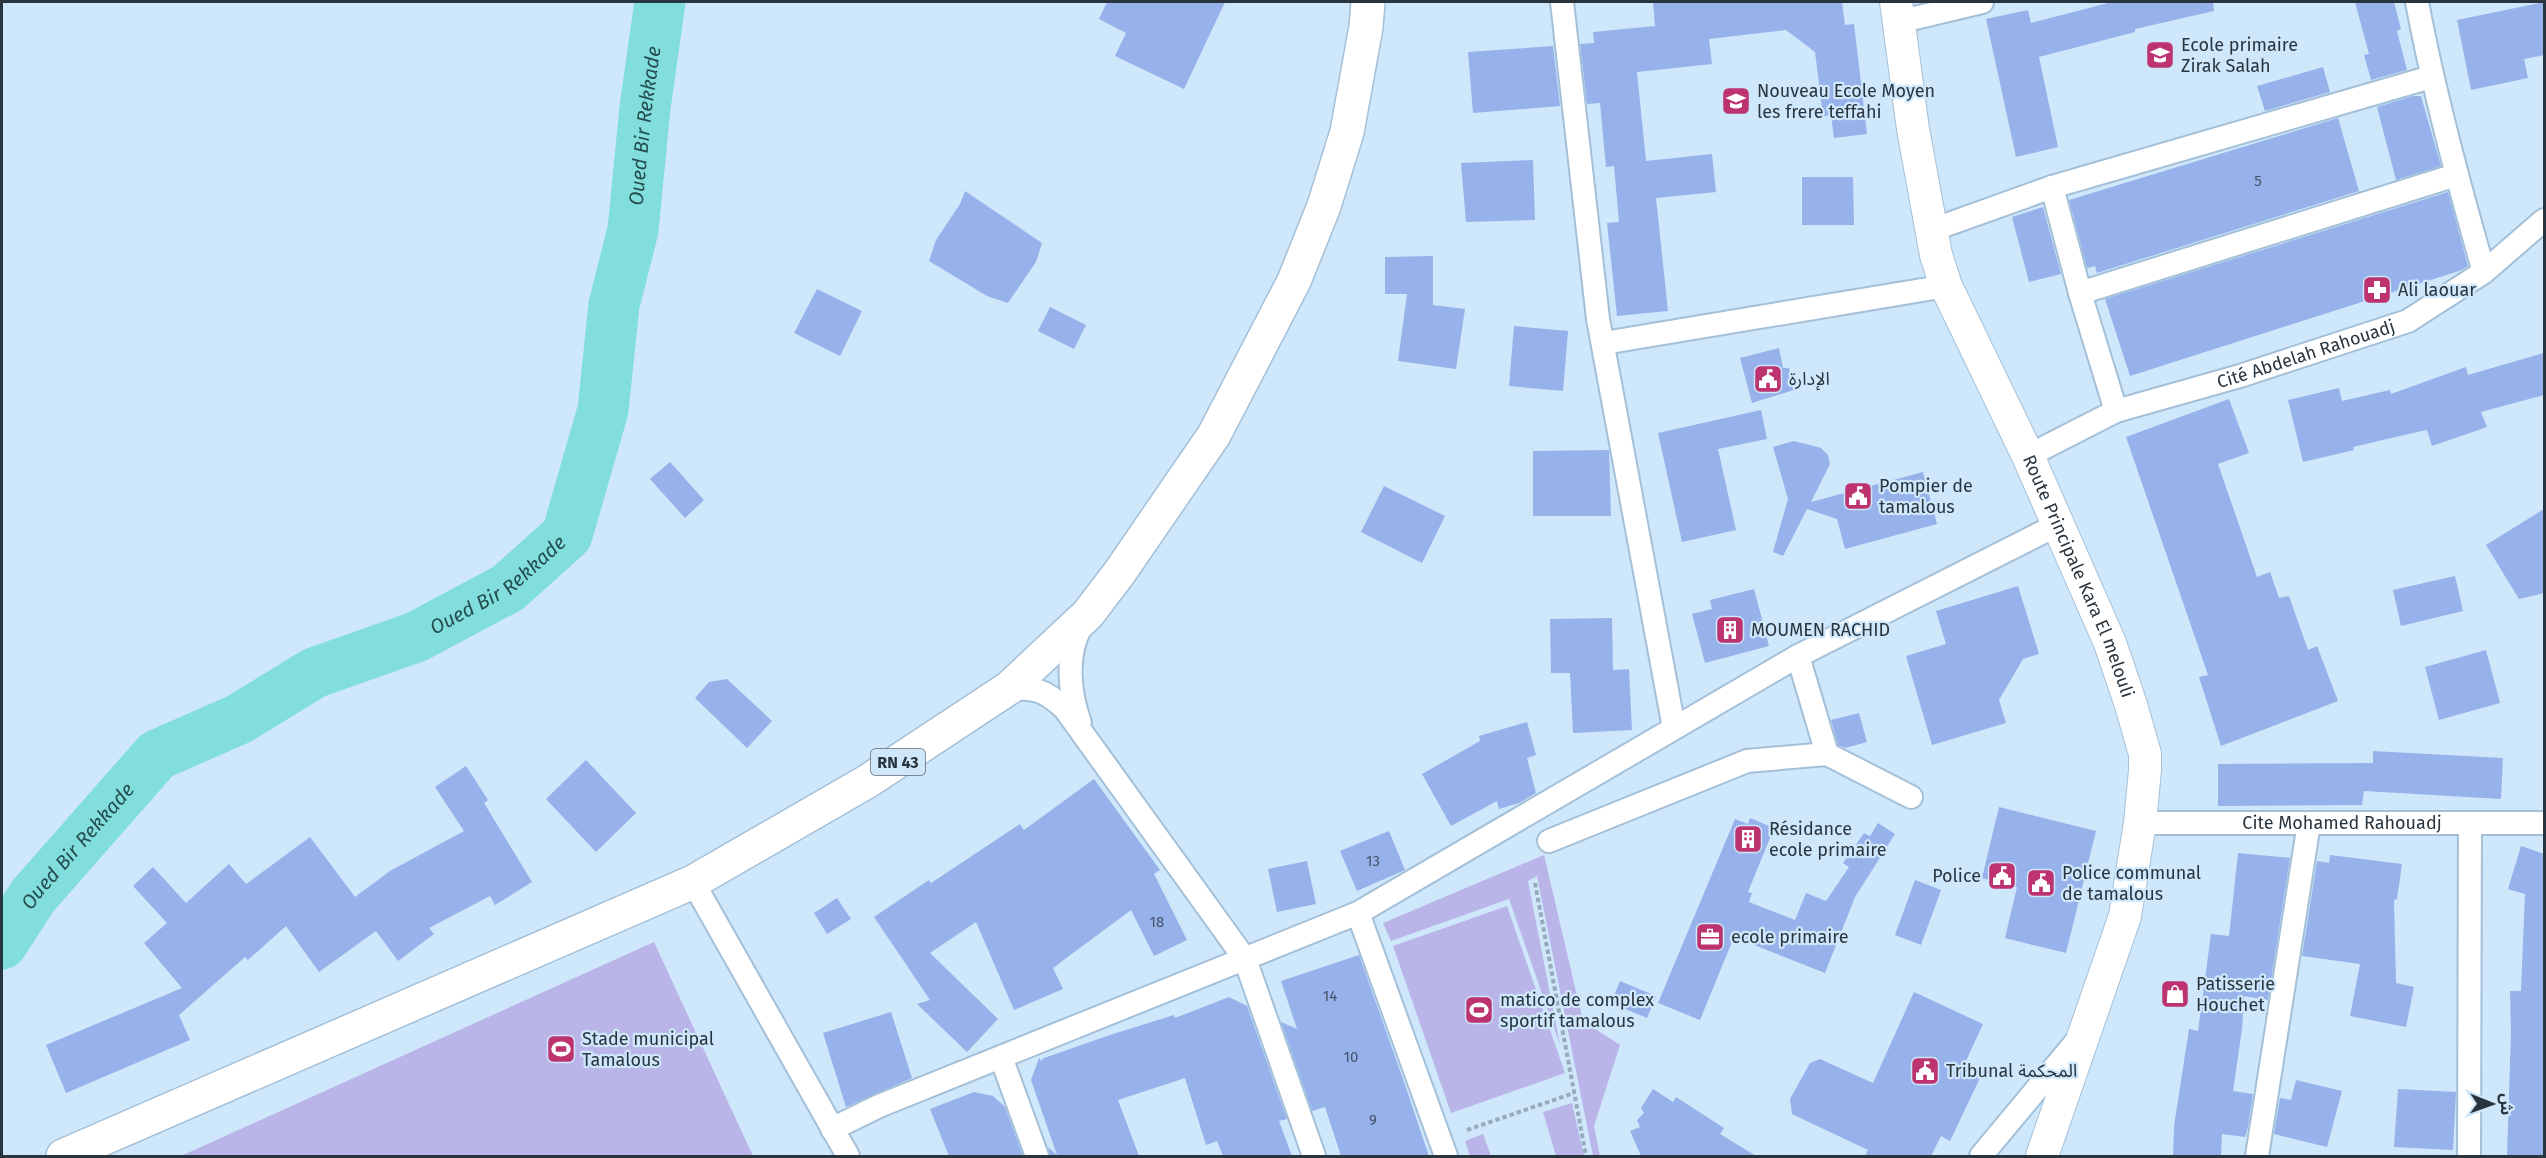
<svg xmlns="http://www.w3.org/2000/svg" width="2546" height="1158" font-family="'Fira Sans','Noto Sans Arabic',sans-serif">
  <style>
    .green { fill: #bab5e8 }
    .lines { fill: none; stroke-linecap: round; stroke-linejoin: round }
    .river { stroke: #82dddd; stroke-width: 51 }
    .building { fill: #97b1ea }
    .minor-casing { stroke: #a3c0d8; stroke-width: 26 }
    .secondary-casing { stroke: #a3c0d8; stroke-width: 34 }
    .primary-casing { stroke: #a3c0d8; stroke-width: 36 }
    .path { stroke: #97abbb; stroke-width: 4; stroke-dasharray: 4.5 3; stroke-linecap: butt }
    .minor { stroke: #fff; stroke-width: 22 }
    .secondary { stroke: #fff; stroke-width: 32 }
    .primary { stroke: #fff; stroke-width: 33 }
    .labels { text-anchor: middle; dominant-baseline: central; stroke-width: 4.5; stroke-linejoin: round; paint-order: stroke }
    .number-label { font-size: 15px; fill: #445469 }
    .shield { fill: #cfe7fb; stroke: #5b6a77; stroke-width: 1.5 }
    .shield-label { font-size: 16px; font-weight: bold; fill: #29353e }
    .poi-label { font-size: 18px; fill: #29353e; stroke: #cfe7fb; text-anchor: start }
    .street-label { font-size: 18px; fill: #29353e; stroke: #cfe7fb }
    .water-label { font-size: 20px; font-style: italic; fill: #254f4f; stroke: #cfe7fb }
  </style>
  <rect width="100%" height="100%" fill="#cfe7fb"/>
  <!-- green -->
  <g class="green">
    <path d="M1544,855L1583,1021L1620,1045L1594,1126L1600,1156H1593L1537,876L1528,881L1560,1045L1509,899L1391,941L1383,923Z"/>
    <path d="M1507,906L1565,1073L1451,1113L1393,946Z"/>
    <path d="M654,942L753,1156H181Z"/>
    <path d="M1572,1103L1584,1156H1556L1543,1112Z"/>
    <path d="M1483,1134L1491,1156H1470L1465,1141Z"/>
  </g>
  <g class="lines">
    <!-- river -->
    <path class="river" id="s1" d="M2,944L33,896L157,755L239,719L314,673L416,637L508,588L567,535L603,410L614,305L633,230L645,108L660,2"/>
  </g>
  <!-- building -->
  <g class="building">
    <path d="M1107,2H1225L1184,89L1115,56L1126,33L1099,19Z"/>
    <path d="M1653,2H1842L1845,25L1854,24L1867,134L1834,138L1831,115L1823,116L1815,52L1786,30L1709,39L1712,64L1637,72L1646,161L1712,154L1716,192L1656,198L1668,311L1617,316L1607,223L1619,222L1614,166L1606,167L1600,103L1587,104L1580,44L1594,43L1593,32L1655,26Z"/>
    <path d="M2112,2H2213L2214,11L2135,29V32L2039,57L2058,147L2016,157L1986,19L2028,10L2031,23Z"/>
    <path d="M2355,2H2394L2401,29L2397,31L2407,70L2371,80L2364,55L2369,54Z"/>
    <path d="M2544,2V55L2524,59L2528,78L2471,90L2457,20Z"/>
    <path d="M1553,46L1560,106L1473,113L1468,52Z"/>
    <path d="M2323,67L2330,92L2265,111L2257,86Z"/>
    <path d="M2413,96H2421L2441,166L2396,180L2377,107Z"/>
    <path d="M2338,118L2359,191L2097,273L2095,266L2087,268L2069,200Z"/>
    <path d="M1533,160L1535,220L1466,222L1461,163Z"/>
    <path d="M1802,177H1853L1854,225H1802Z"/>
    <path d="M965,191L1042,243L1036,262L1008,303L987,296L929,261L936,240L960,204Z"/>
    <path d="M2448,192L2468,266L2462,270L2130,376L2105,299Z"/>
    <path d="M2043,207L2061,274L2029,282L2012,217Z"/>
    <path d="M1433,256V305L1465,309L1456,369L1398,361L1407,294H1385V257Z"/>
    <path d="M817,289L862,311L840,356L794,333Z"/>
    <path d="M1050,307L1086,325L1074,349L1038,331Z"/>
    <path d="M1514,326L1568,331L1563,391L1509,386Z"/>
    <path d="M1779,348L1783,368H1789L1794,390L1752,403L1740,358Z"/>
    <path d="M2544,353V395L2481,412L2487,427L2432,446L2427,430L2417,432L2353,447L2354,450L2303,462L2288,400L2339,388L2342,401L2390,390L2391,394L2466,367L2468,375Z"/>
    <path d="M2229,399L2249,453L2218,464L2257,577L2270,572L2279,598L2289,596L2308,650L2317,646L2338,701L2221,746L2199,677L2208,675L2126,437Z"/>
    <path d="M1761,410L1767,439L1718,449L1736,530L1682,542L1658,433Z"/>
    <path d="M1794,441L1821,448L1828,455L1830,464L1811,502L1923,472L1937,524L1845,549L1837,519L1807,509L1783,556L1773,552L1788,499L1773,447Z"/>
    <path d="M1609,450L1611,516H1533V451Z"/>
    <path d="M670,462L704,500L685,518L650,479Z"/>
    <path d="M1384,486L1445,516L1422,563L1361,532Z"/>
    <path d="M2544,509V593L2519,599L2486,545Z"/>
    <path d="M2455,576L2463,611L2401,626L2393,590Z"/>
    <path d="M2018,586L2039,654L2023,659L1999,700L2006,723L1932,745L1906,656L1946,644L1936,611Z"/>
    <path d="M1754,589L1769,646L1705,663L1692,614L1712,609L1710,600Z"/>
    <path d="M1612,618L1613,670L1629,669L1632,730L1573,733L1570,673H1551L1550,619Z"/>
    <path d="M2486,650L2500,703L2439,720L2425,667Z"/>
    <path d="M727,679L772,721L747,748L695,698L709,682Z"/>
    <path d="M1859,713L1867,742L1845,748L1838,745L1831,720Z"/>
    <path d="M1527,722L1536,755L1527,758L1536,793L1519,803L1499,809L1497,801L1451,826L1422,774L1480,741L1479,736Z"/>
    <path d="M2373,751L2503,758L2501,799L2364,791L2362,805L2218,806V764L2373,763Z"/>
    <path d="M586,760L636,813L596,852L546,799Z"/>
    <path d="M466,766L488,800L484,803L532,882L495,905L490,896L429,928L434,934L398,961L376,931L319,972L286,926L248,960L245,957L179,1015L190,1040L66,1093L46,1045L182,988L144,943L167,923L133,886L153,867L186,903L229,864L246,884L310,837L355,897L390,871L464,831L435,787Z"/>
    <path d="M1094,779L1160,870L1154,874L1187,940L1154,956L1131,910L1053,968L1063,989L1014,1010L976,922L930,953L998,1019L967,1052L917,1004L930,1000L874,917L929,880L931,883L1020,824L1024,830Z"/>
    <path d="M1999,807L2096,831L2066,953L2005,938L2017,887L1982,878Z"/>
    <path d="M1750,818L1774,828L1748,892L1752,893L1749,902L1795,920L1806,893L1826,901L1849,867L1843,863L1864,833L1870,836L1878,823L1895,834L1855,897L1825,973L1734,937L1700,1020L1658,1003L1735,819L1748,824Z"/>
    <path d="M1389,831L1405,870L1357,891L1340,851Z"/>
    <path d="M2521,846L2544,854V1156H2507L2511,1031L2510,991H2521L2525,894L2508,889Z"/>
    <path d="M2238,853L2290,858L2268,1000L2244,996L2242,1029L2233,1091L2253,1094L2248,1127L2245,1137L2222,1134L2221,1156H2173L2174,1126L2189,1029L2198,1031L2211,934L2229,936Z"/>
    <path d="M2330,855L2402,864L2397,899L2394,900L2396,983L2414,987L2406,1027L2350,1016L2360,964L2302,956L2317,861L2329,863Z"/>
    <path d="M1307,861L1316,904L1277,912L1268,869Z"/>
    <path d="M1915,880L1941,890L1921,945L1895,935Z"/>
    <path d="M837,898L851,919L827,934L814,913Z"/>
    <path d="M1359,955L1403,1079L1429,1156H1341L1325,1107L1312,1111L1281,1022L1297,1029L1281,981Z"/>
    <path d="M1620,981L1656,996L1647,1018L1611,1003Z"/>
    <path d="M1914,992L1983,1024L1966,1061L1979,1080L1950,1141L1941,1136L1931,1156H1865L1868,1150L1792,1114L1790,1099L1810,1063L1820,1059L1873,1083Z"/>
    <path d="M1229,997L1247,1006L1287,1119L1279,1121L1292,1156H1223L1217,1141L1206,1145L1185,1078L1118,1100L1139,1156H1050L1048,1147L1057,1155L1031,1080L1039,1058L1041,1061L1044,1058L1107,1036L1174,1015L1175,1018Z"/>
    <path d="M891,1012L912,1078L846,1107L823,1033Z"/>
    <path d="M2296,1080L2342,1091L2327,1147L2274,1134L2280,1098L2291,1100Z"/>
    <path d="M1653,1089L1673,1102L1676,1097L1724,1128L1720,1134L1756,1156H1641L1630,1131L1640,1127L1637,1120L1644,1113L1641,1108Z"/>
    <path d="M2398,1089L2456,1092L2453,1150L2394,1147Z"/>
    <path d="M974,1092L993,1096L1005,1107L1023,1156H949L930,1109Z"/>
  </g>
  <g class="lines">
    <!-- minor casing -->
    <g class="minor-casing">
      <g id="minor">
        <path d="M1562,2L1598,319L1674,728"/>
        <path d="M2417,2C2434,93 2458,182 2484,272"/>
        <path d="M1898,22L1982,2"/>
        <path d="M2052,187L2080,293L2116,411"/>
        <path d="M1932,230L2052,187L2431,77"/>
        <path d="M2080,293L2456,175"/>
        <path d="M1604,343L1946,286"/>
        <path id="s2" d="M2028,456L2116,411L2240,376L2408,321L2484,272L2544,220"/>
        <path d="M1798,656L1827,754L1911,797"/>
        <path d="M1009,688C1037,689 1044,689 1065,709L1245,959L1314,1156"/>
        <path d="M1080,723C1069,692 1065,654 1082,625"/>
        <path id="s3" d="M2140,823H2544"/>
        <path d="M1549,841L1747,761L1827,754"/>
        <path d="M693,882L848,1156"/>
        <path d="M1358,913L1798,656L2059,524"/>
        <path d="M1001,1057L1037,1156"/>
        <path d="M832,1129L879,1106L1358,913L1446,1156"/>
        <path d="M1981,1156L2075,1043"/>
        <path d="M2257,1156L2309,823"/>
        <path d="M2469,1156L2470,823"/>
      </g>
    </g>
    <!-- secondary casing -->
    <g class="secondary-casing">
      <g id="secondary">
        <path id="s4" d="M1896,2L1913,129L1936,255L1946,286L2028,456L2110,643L2131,705L2145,754V770L2140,823L2125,916L2042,1156"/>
      </g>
    </g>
    <!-- primary casing -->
    <g class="primary-casing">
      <path id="primary" d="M63,1156L693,882L868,781L1009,688L1088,614L1120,572L1214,435L1294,281L1324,206L1347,132L1366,27L1368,2"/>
    </g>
    <!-- path -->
    <g class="path">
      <path d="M1535,883L1586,1156"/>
      <path d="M1467,1130L1574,1093"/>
    </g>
    <!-- minor -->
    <use href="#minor" class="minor"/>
    <!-- secondary -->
    <use href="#secondary" class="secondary"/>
    <!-- primary -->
    <use href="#primary" class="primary"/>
  </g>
  <!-- icons -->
  <defs>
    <g id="school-square" transform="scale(1.5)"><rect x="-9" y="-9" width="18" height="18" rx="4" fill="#bc336f" stroke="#cfe7fb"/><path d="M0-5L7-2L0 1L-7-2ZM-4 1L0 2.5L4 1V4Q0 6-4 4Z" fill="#fff"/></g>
    <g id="pharmacy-square" transform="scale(1.5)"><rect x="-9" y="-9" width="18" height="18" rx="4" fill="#bc336f" stroke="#cfe7fb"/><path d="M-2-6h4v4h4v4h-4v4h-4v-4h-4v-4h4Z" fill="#fff"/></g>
    <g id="civic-square" transform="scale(1.5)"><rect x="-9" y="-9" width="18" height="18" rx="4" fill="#bc336f" stroke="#cfe7fb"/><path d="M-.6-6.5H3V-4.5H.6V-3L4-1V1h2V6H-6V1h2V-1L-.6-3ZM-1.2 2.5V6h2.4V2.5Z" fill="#fff"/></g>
    <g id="building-square" transform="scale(1.5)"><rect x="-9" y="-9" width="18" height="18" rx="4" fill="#bc336f" stroke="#cfe7fb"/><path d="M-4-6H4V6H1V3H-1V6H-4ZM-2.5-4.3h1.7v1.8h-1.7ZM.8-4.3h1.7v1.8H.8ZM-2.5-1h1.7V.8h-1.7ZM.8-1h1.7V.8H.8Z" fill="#fff"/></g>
    <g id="office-square" transform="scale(1.5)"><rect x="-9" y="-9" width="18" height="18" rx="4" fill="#bc336f" stroke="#cfe7fb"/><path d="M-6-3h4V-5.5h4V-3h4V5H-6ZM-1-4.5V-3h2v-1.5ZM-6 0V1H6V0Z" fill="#fff"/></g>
    <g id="shop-square" transform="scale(1.5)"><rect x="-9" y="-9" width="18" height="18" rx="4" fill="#bc336f" stroke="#cfe7fb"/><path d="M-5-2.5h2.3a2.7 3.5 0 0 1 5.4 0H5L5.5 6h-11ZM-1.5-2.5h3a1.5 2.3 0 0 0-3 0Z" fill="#fff"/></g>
    <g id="stadium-square" transform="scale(1.5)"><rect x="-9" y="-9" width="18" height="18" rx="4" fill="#bc336f" stroke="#cfe7fb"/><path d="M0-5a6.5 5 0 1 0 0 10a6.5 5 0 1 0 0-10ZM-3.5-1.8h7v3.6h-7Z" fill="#fff"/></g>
  </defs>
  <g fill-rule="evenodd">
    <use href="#school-square" x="2160" y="55"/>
    <use href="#school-square" x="1736" y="101"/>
    <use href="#pharmacy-square" x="2377" y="290"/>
    <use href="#civic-square" x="1768" y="379"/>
    <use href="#civic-square" x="1858" y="496"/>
    <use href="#building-square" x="1730" y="630"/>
    <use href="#building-square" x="1748" y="839"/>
    <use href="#civic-square" x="2002" y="876"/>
    <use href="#civic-square" x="2041" y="883"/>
    <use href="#office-square" x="1710" y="937"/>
    <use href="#shop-square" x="2175" y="994"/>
    <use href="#stadium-square" x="1479" y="1010"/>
    <use href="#stadium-square" x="561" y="1049"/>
    <use href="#civic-square" x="1925" y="1071"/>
  </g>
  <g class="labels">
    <!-- number labels -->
    <g class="number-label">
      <text x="2258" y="181">5</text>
      <text x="1373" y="861">13</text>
      <text x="1157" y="922">18</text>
      <text x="1330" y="996">14</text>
      <text x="1351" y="1057">10</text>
      <text x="1373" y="1120">9</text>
    </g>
    <!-- shield labels -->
    <rect class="shield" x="871" y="749" width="54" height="26" rx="4.5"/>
    <g class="shield-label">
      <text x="898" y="762">RN 43</text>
    </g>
    <!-- poi labels -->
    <g class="poi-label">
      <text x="2181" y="45">Ecole primaire<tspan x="2181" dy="21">Zirak Salah</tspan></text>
      <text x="1757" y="91">Nouveau Ecole Moyen<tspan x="1757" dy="21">les frere teffahi</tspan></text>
      <text x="2398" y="290">Ali laouar</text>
      <text x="1789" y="379">الإدارة</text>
      <text x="1879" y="486">Pompier de<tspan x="1879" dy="21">tamalous</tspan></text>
      <text x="1751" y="630">MOUMEN RACHID</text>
      <text x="1769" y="829">Résidance<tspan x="1769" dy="21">ecole primaire</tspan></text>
      <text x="2062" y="873">Police communal<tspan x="2062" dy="21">de tamalous</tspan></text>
      <text x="1981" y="876" text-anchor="end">Police</text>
      <text x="1731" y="937">ecole primaire</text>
      <text x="2196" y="984">Patisserie<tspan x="2196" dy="21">Houchet</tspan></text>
      <text x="1500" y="1000">matico de complex<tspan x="1500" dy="21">sportif tamalous</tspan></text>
      <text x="582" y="1039">Stade municipal<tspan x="582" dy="21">Tamalous</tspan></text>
      <text x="1946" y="1071">Tribunal المحكمة</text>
    </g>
    <!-- street labels -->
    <g class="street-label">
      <text stroke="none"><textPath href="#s2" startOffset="297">Cité Abdelah Rahouadj</textPath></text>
      <text stroke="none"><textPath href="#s4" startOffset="608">Route Principale Kara El melouli</textPath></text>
      <text stroke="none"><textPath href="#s3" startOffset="202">Cite Mohamed Rahouadj</textPath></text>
    </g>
    <!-- water labels -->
    <g class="water-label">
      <text stroke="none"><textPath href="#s1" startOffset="1132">Oued Bir Rekkade</textPath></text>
      <text stroke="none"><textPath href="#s1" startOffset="628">Oued Bir Rekkade</textPath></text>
      <text stroke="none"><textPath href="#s1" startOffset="124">Oued Bir Rekkade</textPath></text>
    </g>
  </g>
  <!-- border -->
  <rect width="2546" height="1158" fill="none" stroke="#29353e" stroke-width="6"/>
  <!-- north arrow -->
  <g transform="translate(2492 1104) rotate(91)" stroke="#cfe7fb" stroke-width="4.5" paint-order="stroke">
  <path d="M0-4.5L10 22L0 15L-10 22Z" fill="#29353e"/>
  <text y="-9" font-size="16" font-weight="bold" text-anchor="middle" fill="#29353e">ش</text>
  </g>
</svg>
